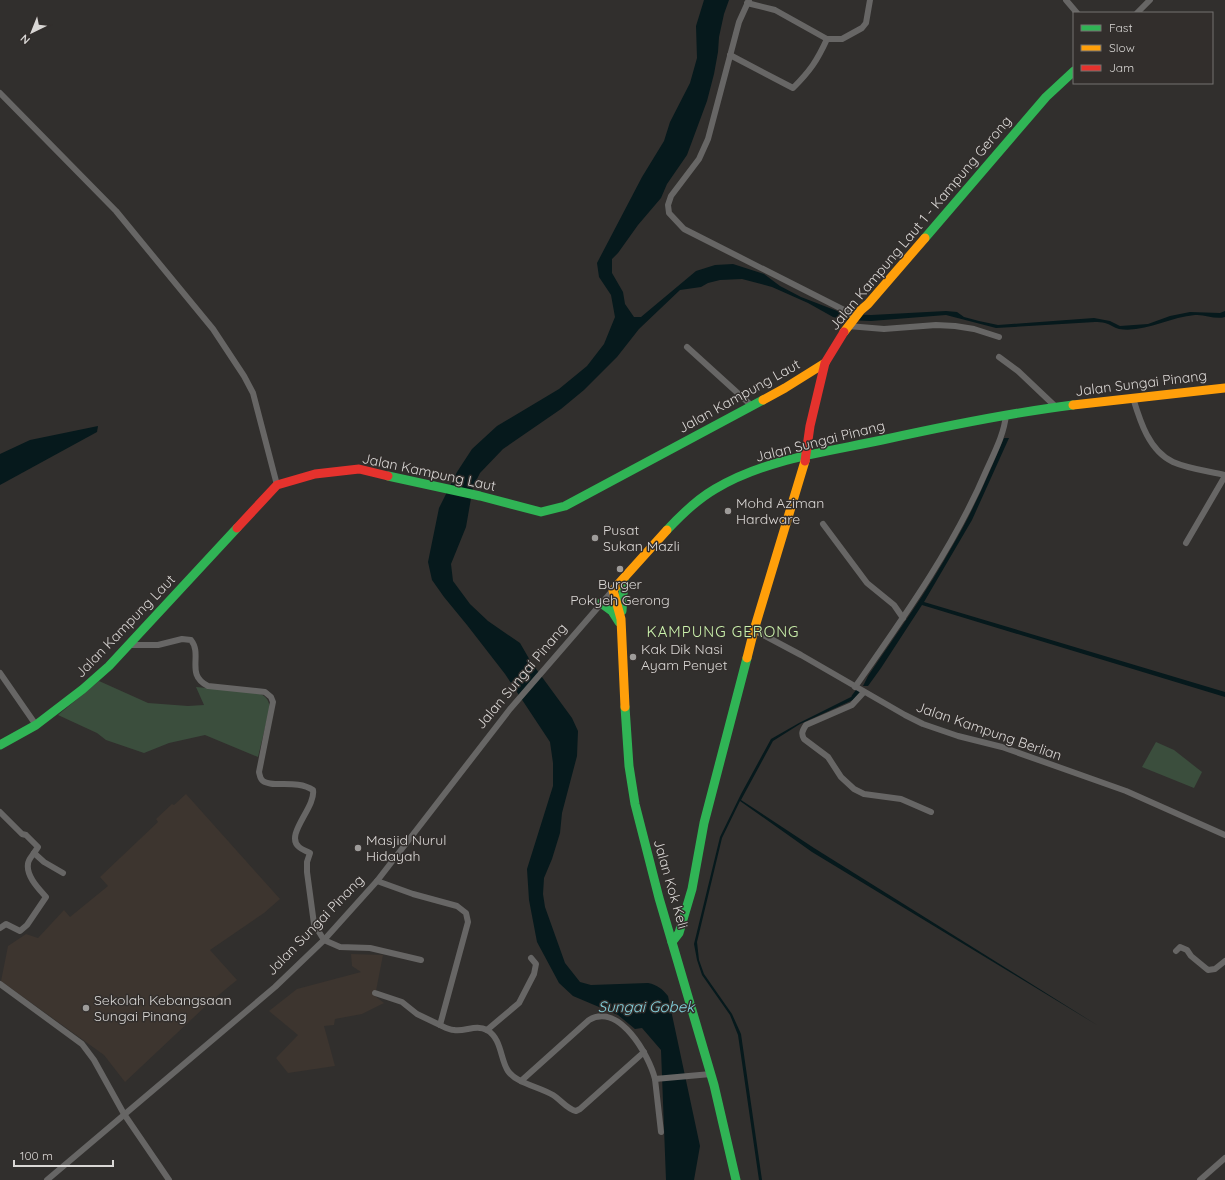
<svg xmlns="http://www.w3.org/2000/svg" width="1225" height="1180" font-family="Quicksand,sans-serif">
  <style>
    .built { fill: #3d352f }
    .green { fill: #3b4e3d }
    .water { fill: #06191c }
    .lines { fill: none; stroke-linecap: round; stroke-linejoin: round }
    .canal { stroke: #06191c; stroke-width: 7 }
    .street { stroke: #676665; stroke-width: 6 }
    .fast { stroke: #30b455; stroke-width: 9 }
    .slow { stroke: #ff9f0a; stroke-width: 9 }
    .jam { stroke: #e5322d; stroke-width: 9 }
    .poi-dot { fill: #9e9c9a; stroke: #322e2c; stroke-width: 1.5 }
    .labels { text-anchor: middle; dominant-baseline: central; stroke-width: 3; stroke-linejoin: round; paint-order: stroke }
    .street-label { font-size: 14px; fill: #d9d7d5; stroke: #322e2c }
    .poi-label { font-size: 14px; fill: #d9d7d5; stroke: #322e2c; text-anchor: start }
    .neighbourhood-label { font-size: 15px; letter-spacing: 1px; fill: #cbf3ad; stroke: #322e2c }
    .water-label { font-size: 15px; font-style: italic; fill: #84d3df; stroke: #322e2c }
  </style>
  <rect width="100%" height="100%" fill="#312f2d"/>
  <!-- built -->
  <g class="built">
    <path d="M186,794L280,899L264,913L210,950L237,980L210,1002L125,1082L104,1055L1,981L8,946L26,934L38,938L64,910L70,917L108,886L100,877L158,822L156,819L172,804L174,805Z"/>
    <path d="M351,954L383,955L375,996L384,1003L362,1014L335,1019L334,1025L324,1026L335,1066L288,1073L276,1058L298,1035L269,1011L297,989L361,972L352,966Z"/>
  </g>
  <!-- green -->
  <g class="green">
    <path d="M99,681L148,703L188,706L204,705L196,687L258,693C266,696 268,699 270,707L258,757L205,735L169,743L144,753L106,740L97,733L58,715Z"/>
    <path d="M1156,742L1174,750L1202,772L1194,788L1142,767Z"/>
  </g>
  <!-- water -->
  <g class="water">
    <path d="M704,0H729L724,14L719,37L718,52L714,74L707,101L687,155L667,184L661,198L638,225L618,253L612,259V273L623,292L625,304L634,317H641L696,271L715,265L733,264L764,274L780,286L801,297L845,314L871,315L946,311L957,312L964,317L979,321L998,325L1094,318L1110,321L1120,326L1148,324L1170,316L1190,312L1220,313L1225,311V317C1215,320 1205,314 1195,315C1169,317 1145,333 1119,329C1114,328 1110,324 1105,323C1102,322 1098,322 1095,322L996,328L946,315L871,321L846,320L833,317L808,303L772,287L742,279L720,280L708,283L701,287L680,290L639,329L617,357L584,390L561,409L503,449L480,473L473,487L466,527L451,564L453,581L470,604L488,621L520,643L531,662L572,718L578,731L577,756L562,813L560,833L552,859L544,878L543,894L545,907L565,963L580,982L591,985L648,983C658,985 662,989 668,996L700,1146L694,1180H666L661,1050L642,1028L635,1029L618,1015L573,996L559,983L537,942L529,900L527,869L553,786V763L550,742L505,674L467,625L444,597L432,580L428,562L439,508L457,472L472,449L497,426L559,389L587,366L604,344L615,317L611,295L599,277L597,263L642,177L664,141L670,122L690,83L697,58L696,26Z"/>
    <path d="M98,426L97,432L0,485V454L30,440Z"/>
    <path d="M1004,438H1009L972,520L924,602L1225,692V697L922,605L881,668L868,686H863L868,676C897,633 928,590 953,545C973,511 989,474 1004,438Z"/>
    <path d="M851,697H855L853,700L800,724L773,741L741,800L814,848L1097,1025L812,852L740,801L722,838L697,942L699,960L704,974L732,1014L741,1034L762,1180H759L738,1035L730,1015L702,975L697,960L694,944L720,837L741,794L771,739L799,723Z"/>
  </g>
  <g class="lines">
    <!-- canal -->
    <path class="canal" d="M855,697L858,693"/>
    <!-- street -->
    <g class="street">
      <path d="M749,0L739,22L708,139L699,159L671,196L668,205L669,213L684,229L848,312L855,317"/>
      <path d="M1066,0L1077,13"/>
      <path d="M747,3L775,10L827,39H842L862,28L866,23L870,0"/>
      <path d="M1137,13L1150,0"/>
      <path d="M730,55L793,88C810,71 817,61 827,39"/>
      <path d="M0,93L116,211L213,329L244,376L253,393L277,485"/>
      <path d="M848,326L884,329L936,325L955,326L974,329L999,337"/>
      <path d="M687,347L752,406"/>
      <path d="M999,357L1018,371L1056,407"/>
      <path d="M1133,398C1140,421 1149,451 1173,462C1189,469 1208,471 1225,475"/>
      <path d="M823,524L867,583L894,605L903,618"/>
      <path d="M1186,543L1225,476"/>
      <path d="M754,630L801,655L905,715L923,724L958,736L1002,747L1126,791L1225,835"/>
      <path d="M129,645H158L182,639L191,640C203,655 185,675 208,686L265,692L271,697L273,702L259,772C260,776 260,779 263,781C272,788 297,779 313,790C316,807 284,835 299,847C302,850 307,851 310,853L307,862V872L314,924L324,940L340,947L370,948L421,960"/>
      <path d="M0,673L36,725"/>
      <path d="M855,687C904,617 954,547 987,469C995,451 1004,434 1006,415"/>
      <path d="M864,692L852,705L806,725C802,731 801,734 804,739L828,757L841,777L854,789L864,794L901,799L931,812"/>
      <path d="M0,812L22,834L26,835L38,847L34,853L44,862L63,873"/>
      <path d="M377,881L413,894L457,906L466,913L468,922L440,1025C444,1027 449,1030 454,1030C465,1032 476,1024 487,1030C502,1039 500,1059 508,1071C516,1083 540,1087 553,1095C561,1100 567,1109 576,1111L580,1109L644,1052"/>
      <path d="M0,928L6,924L20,931L27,925L46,897C39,889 26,876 28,864C28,860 32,856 34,853"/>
      <path d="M1176,951L1180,947L1187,950L1191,956L1208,970L1215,969L1225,961"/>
      <path d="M0,984L82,1044L94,1060L124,1114L169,1180"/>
      <path d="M375,993L402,1002L417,1014L440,1025"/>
      <path d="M487,1030L519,1003L534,974L536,964L531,958"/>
      <path d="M655,1079L661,1132"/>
      <path d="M521,1081L589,1020C619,1002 649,1055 655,1079L711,1074"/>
      <path d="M47,1180L275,987L324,940L377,881L510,709L613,590"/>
      <path d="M1200,1180L1225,1158"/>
    </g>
    <!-- fast -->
    <g class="fast">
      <path d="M925,238L1046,97L1074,71"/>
      <path d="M388,476L480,496L541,512L565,506L763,400"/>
      <path d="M667,530C681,515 696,500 715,489C765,459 826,452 882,440C946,426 1009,413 1073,405"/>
      <path d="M601,603L612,611L619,622"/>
      <path d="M622,611L624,578"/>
      <path d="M625,707L629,766L635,804L659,898L714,1085L736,1180"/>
      <path d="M0,745L36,725L83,689L109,666L237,528"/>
      <path d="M672,942L679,933L692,889L704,823L747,658"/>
    </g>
    <!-- slow -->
    <g class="slow">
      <path d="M844,332L861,310L868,304L925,238"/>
      <path d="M763,400L785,388L825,363"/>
      <path d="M1073,405L1225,388"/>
      <path d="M747,658L754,630L805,461"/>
      <path d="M625,707L621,619L613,590L667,530"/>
    </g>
    <!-- jam -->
    <g class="jam">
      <path d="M805,461L810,426L825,363L844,332"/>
      <path d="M237,528L277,485L315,474L359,469L388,476"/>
    </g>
  </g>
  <!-- markers -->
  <g class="poi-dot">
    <circle cx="728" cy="511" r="4"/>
    <circle cx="595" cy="538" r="4"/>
    <circle cx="620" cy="569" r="4"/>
    <circle cx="633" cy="657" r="4"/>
    <circle cx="358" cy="848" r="4"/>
    <circle cx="86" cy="1008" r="4"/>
  </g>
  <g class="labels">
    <!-- street labels -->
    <g class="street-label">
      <text transform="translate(920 223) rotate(-50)">Jalan Kampung Laut 1 - Kampung Gerong</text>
      <text transform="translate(1141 383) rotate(-7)">Jalan Sungai Pinang</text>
      <text transform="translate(739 396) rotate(-29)">Jalan Kampung Laut</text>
      <text transform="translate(820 441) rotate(-14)">Jalan Sungai Pinang</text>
      <text transform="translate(429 472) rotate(12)">Jalan Kampung Laut</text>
      <text transform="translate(125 626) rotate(-46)">Jalan Kampung Laut</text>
      <text transform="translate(521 676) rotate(-50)">Jalan Sungai Pinang</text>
      <text transform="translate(989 731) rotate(19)">Jalan Kampung Berlian</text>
      <text transform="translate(671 884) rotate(74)">Jalan Kok Keli</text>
      <text transform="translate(315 925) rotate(-46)">Jalan Sungai Pinang</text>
    </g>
    <!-- poi labels -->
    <g class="poi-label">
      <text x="736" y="503">Mohd Aziman<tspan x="736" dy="16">Hardware</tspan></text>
      <text x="603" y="530">Pusat<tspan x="603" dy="16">Sukan Mazli</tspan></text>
      <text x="620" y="584" text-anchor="middle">Burger<tspan x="620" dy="16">Pokyeh Gerong</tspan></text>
      <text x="641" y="649">Kak Dik Nasi<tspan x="641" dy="16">Ayam Penyet</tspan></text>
      <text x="366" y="840">Masjid Nurul<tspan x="366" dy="16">Hidayah</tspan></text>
      <text x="94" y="1000">Sekolah Kebangsaan<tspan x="94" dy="16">Sungai Pinang</tspan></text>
    </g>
    <!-- neighbourhood labels -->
    <g class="neighbourhood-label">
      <text x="723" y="631">KAMPUNG GERONG</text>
    </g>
    <!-- water labels -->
    <g class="water-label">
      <text x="646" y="1006">Sungai Gobek</text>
    </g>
  </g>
  <!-- legend -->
  <rect x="1073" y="12" width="140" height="72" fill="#322e2c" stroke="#757270"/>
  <rect x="1081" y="25" width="20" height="6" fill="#30b455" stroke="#757270"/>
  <text x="1109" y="32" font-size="12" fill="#d9d7d5">Fast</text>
  <rect x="1081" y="45" width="20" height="6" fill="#ff9f0a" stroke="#757270"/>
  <text x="1109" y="52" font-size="12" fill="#d9d7d5">Slow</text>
  <rect x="1081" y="65" width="20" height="6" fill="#e5322d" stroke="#757270"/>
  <text x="1109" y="72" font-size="12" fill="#d9d7d5">Jam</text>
  <!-- north arrow -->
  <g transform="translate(32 32) rotate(223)" stroke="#322e2c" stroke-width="3" paint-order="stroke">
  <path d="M0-3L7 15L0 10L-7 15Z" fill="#d9d7d5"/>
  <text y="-6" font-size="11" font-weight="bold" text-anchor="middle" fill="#d9d7d5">N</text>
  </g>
  <!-- scale -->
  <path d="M14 1160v6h99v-6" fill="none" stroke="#d9d7d5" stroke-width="2"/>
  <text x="20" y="1160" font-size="12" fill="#d9d7d5" stroke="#322e2c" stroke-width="3" paint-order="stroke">100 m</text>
</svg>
